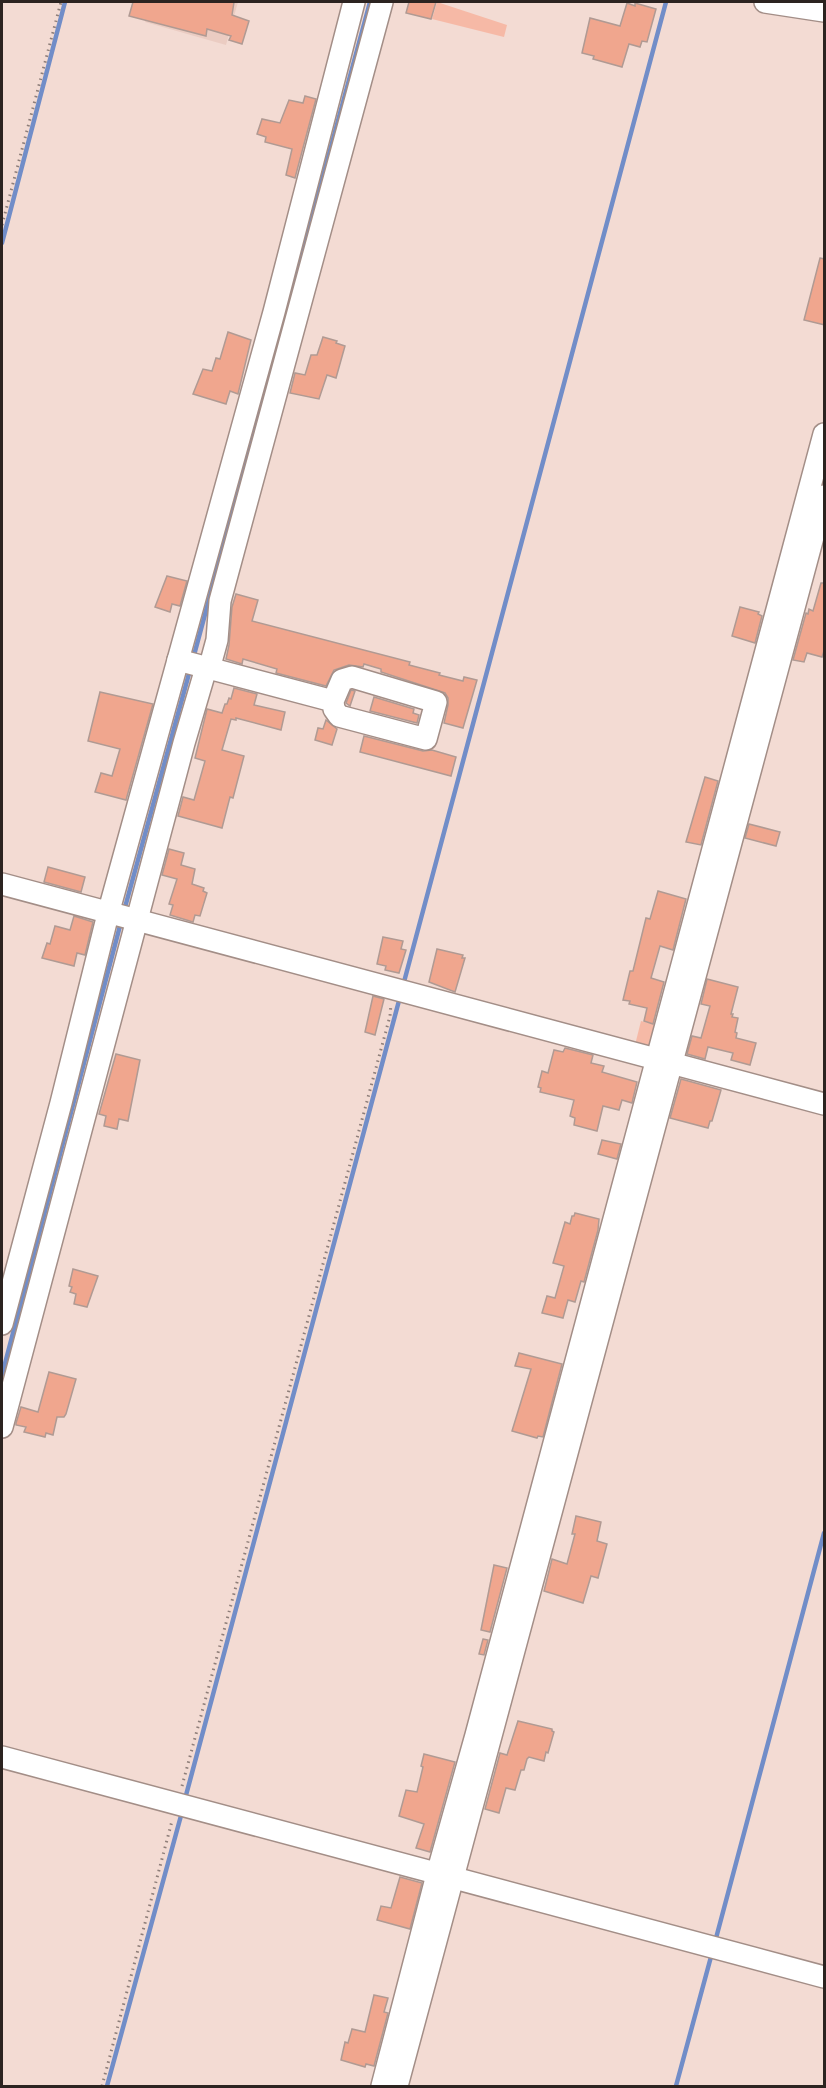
<svg xmlns="http://www.w3.org/2000/svg" width="826" height="2088" font-family="Quicksand,sans-serif">
  <style>
    .built { fill: #ebccc2 }
    .green { fill: #f6b9a6 }
    .lines { fill: none; stroke-linecap: round; stroke-linejoin: round }
    .stream { stroke: #718dc8; stroke-width: 4.5 }
    .building { fill: #f0a68e; stroke: #b09a93; stroke-width: 1.5 }
    .minor-casing { stroke: #a38e87; stroke-width: 24 }
    .path { stroke: #8e7e79; stroke-width: 3; stroke-dasharray: 1.5 4.5; stroke-linecap: butt }
    .minor { stroke: #fff; stroke-width: 21 }
  </style>
  <rect width="100%" height="100%" fill="#f3dbd3"/>
  <!-- built -->
  <path class="built" d="M151,2H238L226,45L145,22Z"/>
  <!-- green -->
  <g class="green">
    <path d="M437,2L507,25L504,37L432,19Z"/>
    <path d="M641,1021L660,1026L654,1051L634,1049Z"/>
  </g>
  <g class="lines">
    <!-- stream -->
    <g class="stream">
      <path d="M2,243L65,2"/>
      <path d="M193,659L370,2"/>
      <path d="M124,911L190,670"/>
      <path d="M404,982L666,2"/>
      <path d="M2,1375L121,922"/>
      <path d="M185,1799L400,997"/>
      <path d="M715,1942L824,1533"/>
      <path d="M107,2086L182,1812"/>
      <path d="M676,2086L712,1953"/>
    </g>
  </g>
  <!-- building -->
  <g class="building">
    <path d="M133,2H234L232,15L249,21L242,44L229,40L231,36L207,29L206,36L129,16Z"/>
    <path d="M409,2H436L431,19L406,13Z"/>
    <path d="M627,3L635,6V3L656,9L647,42L642,41L640,47L629,44L622,67L593,59L594,56L582,53L590,18L620,26Z"/>
    <path d="M305,96L316,99L295,178L286,175L292,149L265,142L266,137L257,134L262,119L280,123L289,100L303,103Z"/>
    <path d="M820,258L825,259V325L804,320Z"/>
    <path d="M228,332L251,340L238,394L230,391L226,404L193,394L203,369L212,371L216,358L220,359Z"/>
    <path d="M323,337L337,341L336,343L345,346L336,378L327,375L319,399L290,393L295,373L305,375L311,355H317Z"/>
    <path d="M167,576L187,581L180,606L172,604L170,612L155,607Z"/>
    <path d="M821,583H825V648L822,657L807,653L804,662L793,660L806,613L808,614L809,609L813,611Z"/>
    <path d="M236,594L258,600L252,621L410,662L409,665L440,673L439,675L463,681L464,677L477,680L463,728L444,723L448,705V698L445,693L381,672V669L364,664L363,667L349,665L334,670L326,686L276,673L277,669L243,659L242,664L226,659L229,645L232,607Z"/>
    <path d="M740,607L759,612L758,614L762,616L755,643L732,636Z"/>
    <path d="M234,688L257,694L254,705L285,712L281,730L236,718V720L231,719L222,750L244,756L233,798L230,797L222,828L178,816L183,797L194,800L205,761L195,758L207,709L222,713L225,704H227L229,698L231,699Z"/>
    <path d="M351,690L355,691L350,706L346,703Z"/>
    <path d="M100,692L153,704L126,800L95,792L101,773L112,776L120,749L88,741Z"/>
    <path d="M374,697L414,709L413,713L419,715L417,723L370,711Z"/>
    <path d="M326,720L337,729L332,745L315,740L318,728L323,729Z"/>
    <path d="M364,736L423,751L432,750L456,757L451,776L360,752Z"/>
    <path d="M705,777L718,781L701,845L686,842Z"/>
    <path d="M749,824L780,832L776,846L745,838Z"/>
    <path d="M169,849L184,853L181,865L195,869L192,884L204,888L203,891L207,893L200,916L195,915L193,922L170,915L173,905L169,904L177,879L162,875Z"/>
    <path d="M48,867L85,877L81,892L44,882Z"/>
    <path d="M658,891L686,899L673,950L660,946L651,978L664,982L653,1024L644,1021L647,1008L629,1004L630,1001L623,1000L630,971H633L646,918L650,919Z"/>
    <path d="M74,916L93,922L85,955L77,953L74,966L42,958L47,943L50,944L55,926L70,930Z"/>
    <path d="M383,937L403,941L401,949L406,950L399,973L385,970L386,966L377,964Z"/>
    <path d="M437,949L463,955L462,958H465L455,992L429,982Z"/>
    <path d="M707,979L738,987L731,1014H733L732,1017L738,1018L735,1032L737,1033L736,1038L756,1043L750,1065L731,1060L733,1053L708,1047L705,1059L687,1054L692,1036L701,1038L710,1006L701,1004Z"/>
    <path d="M373,996L384,999L375,1035L365,1032Z"/>
    <path d="M565,1048L593,1055L591,1063L604,1066L602,1072L637,1082L632,1103L622,1100L619,1110L603,1106L597,1131L574,1125L575,1118L570,1116L574,1100L540,1092L541,1088L538,1087L542,1071L548,1073L554,1050L563,1052Z"/>
    <path d="M116,1054L140,1060L128,1121L119,1119L117,1129L104,1126L106,1116L99,1114Z"/>
    <path d="M681,1079L721,1090L712,1121H710L708,1128L670,1118Z"/>
    <path d="M602,1140L621,1144L617,1159L598,1154Z"/>
    <path d="M575,1213L599,1219L598,1230L584,1282L581,1281L575,1302L568,1300L563,1318L542,1313L547,1296L555,1298L564,1266L553,1263L565,1222L570,1224L572,1216H574Z"/>
    <path d="M73,1269L98,1276L87,1307L74,1304L76,1294L70,1292L72,1287L69,1286Z"/>
    <path d="M519,1353L562,1364L543,1437L538,1436L537,1438L512,1431L531,1369L515,1366Z"/>
    <path d="M49,1372L76,1379L66,1414L64,1417H57L53,1435L46,1433L45,1437L24,1432L26,1427L16,1425V1423L21,1407L38,1412Z"/>
    <path d="M576,1516L601,1522L597,1541L607,1544L598,1578L591,1576L583,1603L544,1591L552,1559L567,1564L575,1534H572Z"/>
    <path d="M494,1565L507,1568L490,1632L481,1630Z"/>
    <path d="M483,1639L488,1640L484,1655L479,1654Z"/>
    <path d="M518,1721L552,1729V1731L554,1732L548,1753L546,1752L544,1761L529,1757L527,1759L524,1770H521L515,1790L506,1788L499,1813L485,1809L500,1753L507,1755Z"/>
    <path d="M424,1754L455,1762L430,1852L416,1848L424,1824L399,1816L406,1790L417,1792L423,1767L421,1766Z"/>
    <path d="M400,1877L422,1883L410,1929L377,1920L381,1906L391,1908Z"/>
    <path d="M374,1995L388,1998L384,2012L388,2013L374,2066L366,2064L365,2067L341,2060L345,2042L348,2043L352,2029L365,2032Z"/>
  </g>
  <g class="lines">
    <!-- minor casing -->
    <g class="minor-casing">
      <g id="minor">
        <path d="M765,2L824,11"/>
        <path d="M178,660L333,701L334,709L339,716L426,739L436,702L352,677L342,680L333,701"/>
        <path d="M2,884L824,1104"/>
        <path d="M2,1324L61,1103L108,914L274,312L354,2"/>
        <path d="M2,1427L184,743L204,675L211,662L217,640L220,601L382,2"/>
        <path d="M2,1757L824,1977"/>
        <path d="M382,2086L439,1867L476,1735L824,434"/>
        <path d="M397,2086L824,496"/>
      </g>
    </g>
    <!-- path -->
    <g class="path">
      <path d="M2,225L61,2"/>
      <path d="M182,1786L390,1016L391,1004"/>
      <path d="M102,2086L172,1821"/>
    </g>
    <!-- minor -->
    <use href="#minor" class="minor"/>
  </g>
  <!-- border -->
  <rect width="826" height="2088" fill="none" stroke="#2c2320" stroke-width="6"/>
</svg>
